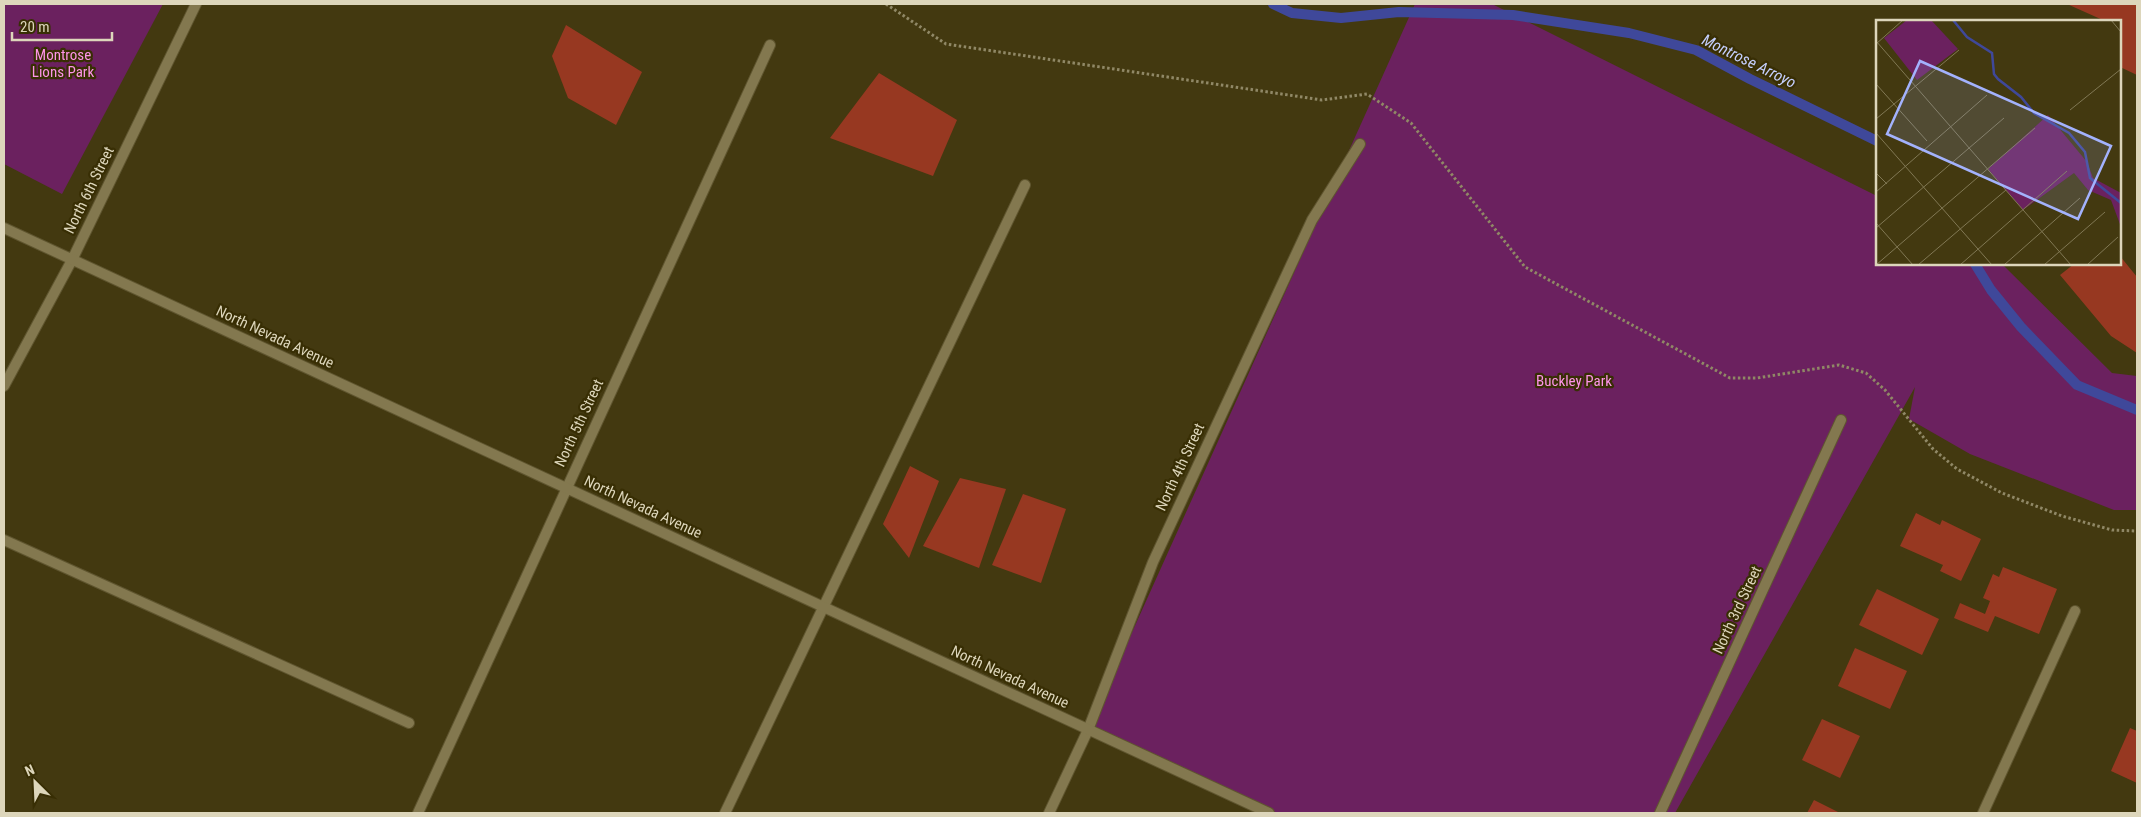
<svg xmlns="http://www.w3.org/2000/svg" width="2141" height="817" font-family="'Roboto Condensed',sans-serif">
  <style>
    .green { fill: #6b215f }
    .lines { fill: none; stroke-linecap: round; stroke-linejoin: round }
    .stream { stroke: #3f489a; stroke-width: 10 }
    .building { fill: #973821 }
    .service-casing { stroke: #5f552f; stroke-width: 12 }
    .minor-casing { stroke: #5f552f; stroke-width: 12 }
    .tertiary-casing { stroke: #5f552f; stroke-width: 12 }
    .path { stroke: #908866; stroke-width: 3; stroke-dasharray: 2.5 2.5; stroke-linecap: butt }
    .service { stroke: #83784f; stroke-width: 10 }
    .minor { stroke: #83784f; stroke-width: 10 }
    .tertiary { stroke: #83784f; stroke-width: 10 }
    .labels { text-anchor: middle; dominant-baseline: central; stroke-width: 4.5; stroke-linejoin: round; paint-order: stroke }
    .park-label { font-size: 15px; fill: #fe94e9; stroke: #382e04 }
    .street-label { font-size: 15px; fill: #ddd6bb; stroke: #382e04 }
    .water-label { font-size: 16px; font-style: italic; fill: #c5cffd; stroke: #382e04 }
    .inset-river { fill: none; stroke: #3f489a; stroke-width: 2.5 }
    .inset-road { fill: none; stroke: #817854; stroke-width: 1 }
    .view { fill: #a3b2fd; fill-opacity: 0.15; stroke: #a3b2fd; stroke-width: 2.5 }
    .inset-edge { fill: none; stroke: #ddd6bb; stroke-width: 2.5 }
  </style>
  <rect width="100%" height="100%" fill="#433910"/>
  <!-- green -->
  <g class="green">
    <path d="M4,4H163L62,194L4,164Z"/>
    <path d="M1415,4H1492L1877,196V264H2002L2112,373L2137,376V510H2114L1970,454L1909,419L1915,387L1675,813H1269L1088,730Z"/>
  </g>
  <g class="lines">
    <!-- stream -->
    <g class="stream">
      <path d="M1273,4L1292,13L1341,18L1399,12L1513,15L1629,33L1696,50L1750,79L1877,141"/>
      <path d="M1975,264L1991,290L2021,327L2077,385L2137,410"/>
    </g>
  </g>
  <!-- building -->
  <g class="building">
    <path d="M2067,4H2137V75L2120,67V32L2121,29L2120,21H2105Z"/>
    <path d="M566,25L642,72L616,125L568,98L552,56Z"/>
    <path d="M879,73L957,120L933,176L830,138Z"/>
    <path d="M2120,256L2137,277V353L2111,336L2060,275L2074,264H2120Z"/>
    <path d="M910,466L939,481L909,558L883,524Z"/>
    <path d="M960,478L1006,489L979,568L923,546Z"/>
    <path d="M1023,494L1066,509L1041,583L992,565Z"/>
    <path d="M1916,513L1940,525L1942,520L1981,539L1961,581L1940,571L1943,565L1900,546Z"/>
    <path d="M2003,567L2057,589L2039,634L1995,616L1988,632L1954,618L1960,603L1985,614L1990,601L1983,598L1993,574L1999,577Z"/>
    <path d="M1877,589L1939,619L1922,655L1859,625Z"/>
    <path d="M1855,648L1907,671L1890,709L1838,686Z"/>
    <path d="M1822,719L1860,736L1840,778L1802,760Z"/>
    <path d="M2130,728L2137,731V783L2111,771Z"/>
    <path d="M1814,800L1840,813H1807Z"/>
  </g>
  <g class="lines">
    <!-- service casing -->
    <g class="service-casing">
      <g id="service">
        <path d="M4,540L409,723"/>
        <path d="M725,813L1025,185"/>
        <path d="M1983,813L2075,611"/>
      </g>
    </g>
    <!-- minor casing -->
    <g class="minor-casing">
      <g id="minor">
        <path d="M4,386L72,260L196,4"/>
        <path d="M418,813L770,45"/>
        <path d="M1049,813L1088,730L1153,562L1312,220L1360,144"/>
        <path d="M1660,813L1841,420"/>
      </g>
    </g>
    <!-- tertiary casing -->
    <g class="tertiary-casing">
      <path id="tertiary" d="M4,228L1269,813"/>
    </g>
    <!-- path -->
    <path class="path" d="M886,4L946,44L1322,100L1367,94L1411,123L1525,267L1730,378H1757L1839,365L1866,373L1885,390L1933,449L1957,469L2002,493L2062,516L2112,530L2137,531"/>
    <!-- service -->
    <use href="#service" class="service"/>
    <!-- minor -->
    <use href="#minor" class="minor"/>
    <!-- tertiary -->
    <use href="#tertiary" class="tertiary"/>
  </g>
  <g class="labels">
    <!-- park labels -->
    <g class="park-label">
      <text x="63" y="55">Montrose<tspan x="63" dy="17">Lions Park</tspan></text>
      <text x="1574" y="381">Buckley Park</text>
    </g>
    <!-- street labels -->
    <g class="street-label">
      <text transform="translate(89 190) rotate(-64)">North 6th Street</text>
      <text transform="translate(275 337) rotate(25)">North Nevada Avenue</text>
      <text transform="translate(579 423) rotate(-65)">North 5th Street</text>
      <text transform="translate(1180 467) rotate(-65)">North 4th Street</text>
      <text transform="translate(643 507) rotate(25)">North Nevada Avenue</text>
      <text transform="translate(1737 610) rotate(-65)">North 3rd Street</text>
      <text transform="translate(1010 677) rotate(25)">North Nevada Avenue</text>
    </g>
    <!-- water labels -->
    <g class="water-label">
      <text transform="translate(1749 61) rotate(26)">Montrose Arroyo</text>
    </g>
  </g>
  <!-- overview -->
  <g transform="translate(1876 20)">
    <rect width="245" height="245" fill="#433910"/>
    <path d="M31,0H55L82,29L41,60L8,18ZM172,95L211,142L217,158L245,173V207L235,180L212,170L198,153L147,190L112,149Z" fill="#6b215f"/>
    <path class="inset-river" d="M77,0L91,17L116,33L118,54L122,59L145,77L158,93L193,113L209,132L214,158L245,183"/>
    <path class="inset-road" d="M235,0L245,12M0,21L195,245M0,24L27,0M0,64L51,121M194,90L245,49M0,99L83,30M0,113L116,245M0,153L11,164M0,172L111,75M0,203L37,245M0,208L128,98M0,245L159,108M42,245L130,170M84,245L191,151M128,245L204,178M168,245L229,192M211,245L242,217"/>
    <path class="view" d="M44,41L235,126L202,199L11,114Z"/>
    <rect width="245" height="245" class="inset-edge"/>
  </g>
  <!-- border -->
  <rect width="2141" height="817" fill="none" stroke="#ddd6bb" stroke-width="10"/>
  <!-- north arrow -->
  <g transform="translate(35 782) rotate(336)" stroke="#382e04" stroke-width="4" paint-order="stroke">
  <path d="M0-4L9 19L0 12L-9 19Z" fill="#ddd6bb"/>
  <text y="-8" font-size="14" font-weight="bold" text-anchor="middle" fill="#ddd6bb">N</text>
  </g>
  <!-- scale -->
  <path d="M12 32v8h100v-8" fill="none" stroke="#ddd6bb" stroke-width="2.5"/>
  <text x="20" y="32" font-size="15" fill="#ddd6bb" stroke="#382e04" stroke-width="4" paint-order="stroke">20 m</text>
</svg>
